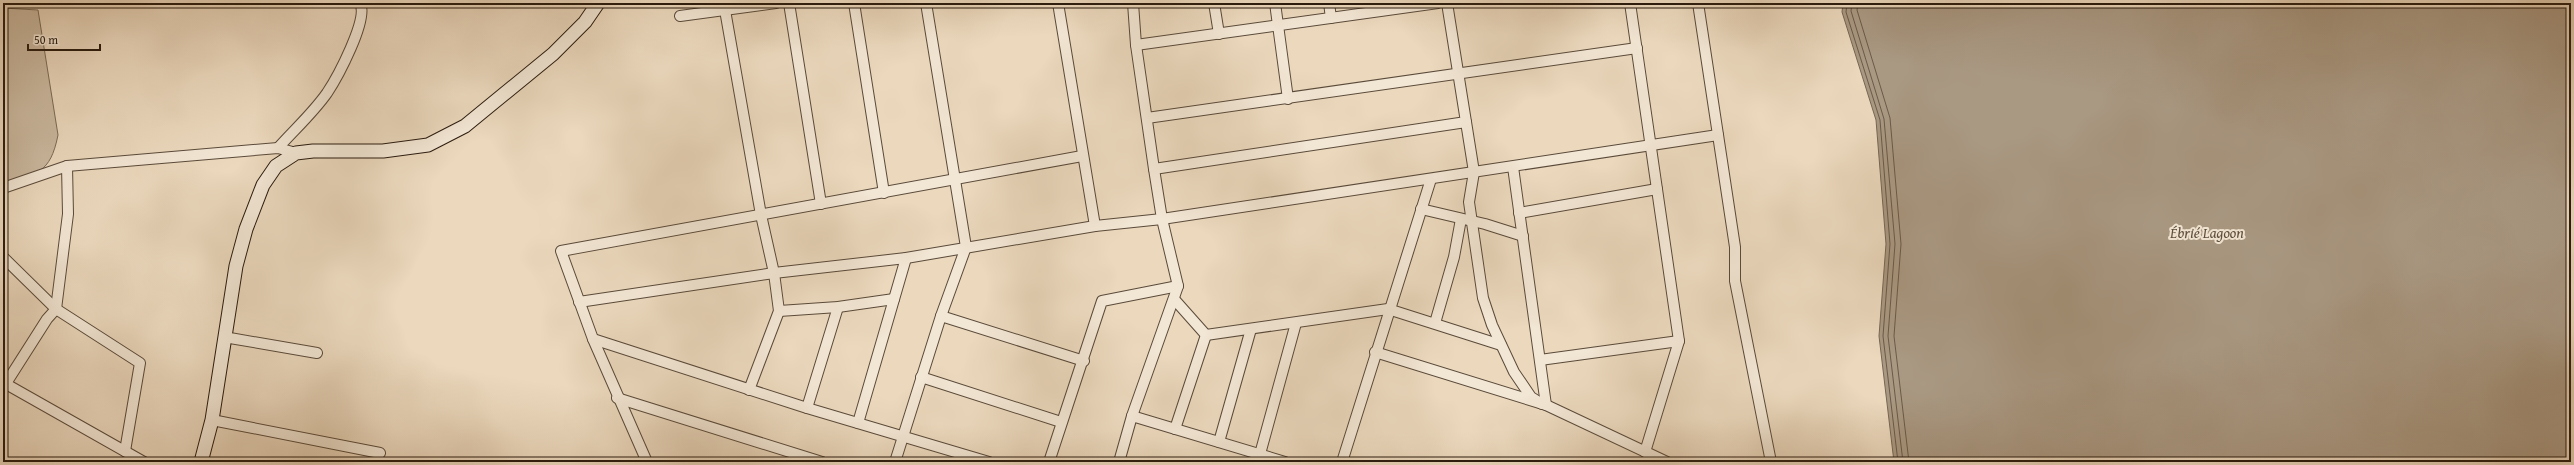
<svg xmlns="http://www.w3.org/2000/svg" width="2574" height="465" font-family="'Gentium Book Plus',serif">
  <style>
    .green { fill: #cab89f; stroke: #7a6a56 }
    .water { fill: #a99882; stroke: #766654 }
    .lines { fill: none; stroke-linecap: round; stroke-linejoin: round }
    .shore { stroke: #6a5a48; stroke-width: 1 }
    .street-casing { stroke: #5a4a3a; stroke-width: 12 }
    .secondary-casing { stroke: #2a1b0e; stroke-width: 15 }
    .street { stroke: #f2e6d4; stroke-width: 10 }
    .secondary { stroke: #f2e6d4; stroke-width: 13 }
    .labels { text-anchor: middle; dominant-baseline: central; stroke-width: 4; stroke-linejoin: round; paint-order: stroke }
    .water-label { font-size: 15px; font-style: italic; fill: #5d4d3c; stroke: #f2e6d4 }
  </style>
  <rect width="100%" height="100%" fill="#ebd8bd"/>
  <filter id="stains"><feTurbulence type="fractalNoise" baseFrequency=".005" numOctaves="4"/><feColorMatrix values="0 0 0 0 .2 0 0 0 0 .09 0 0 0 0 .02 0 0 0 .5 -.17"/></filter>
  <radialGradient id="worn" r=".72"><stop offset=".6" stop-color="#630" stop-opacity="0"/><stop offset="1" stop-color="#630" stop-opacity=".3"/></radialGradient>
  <!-- green -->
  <path class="green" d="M3,8L38,10L58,135C50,175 37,172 3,186Z"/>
  <!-- water -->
  <path class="water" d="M1843,3H2571V462H1894L1879,336L1886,244L1876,120L1842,12Z"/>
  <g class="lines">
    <!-- shore -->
    <g class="shore">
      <path d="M1847,3L1846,12L1880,120L1890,244L1883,336L1898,462"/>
      <path d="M1852,3L1851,11L1884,119L1895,244L1888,336L1903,462"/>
      <path d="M1858,3L1857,10L1890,118L1901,244L1894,336L1909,462"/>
    </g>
    <!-- street casing -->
    <g class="street-casing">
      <g id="street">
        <path d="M789,3L821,204"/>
        <path d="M854,3L884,193"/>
        <path d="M1058,3L1095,226"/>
        <path d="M1214,3L1219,34"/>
        <path d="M1275,3L1288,99"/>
        <path d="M1329,3L1331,18"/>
        <path d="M1447,3L1474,172L1469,202L1483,298L1492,325L1514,372L1531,397L1542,404"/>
        <path d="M1630,3L1679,341L1645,452"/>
        <path d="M1698,3L1735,247V281L1771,462"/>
        <path d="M725,10L761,215L774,273L779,311L749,390"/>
        <path d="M680,16L776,3"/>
        <path d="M1136,45L1438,3"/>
        <path d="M1147,118L1637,48"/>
        <path d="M278,148C294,130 313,113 327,93C337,78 369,19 360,3"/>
        <path d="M1513,167L1546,405"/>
        <path d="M1154,169L1466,122"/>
        <path d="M3,188L67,166L278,148L296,153"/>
        <path d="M1421,209L1485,224L1523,236"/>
        <path d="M1519,213L1657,189"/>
        <path d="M3,257L56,309L140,363L125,451"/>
        <path d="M1174,299L1206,335L1388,309L1501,345"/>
        <path d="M579,302L774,273L906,258L1095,226L1162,219L1718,135"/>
        <path d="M779,311L838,307L894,299"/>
        <path d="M941,316L1084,361"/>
        <path d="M1435,323L1454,257L1461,219"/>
        <path d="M224,337L317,353"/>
        <path d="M593,339L807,408L989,462"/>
        <path d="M1375,352L1546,405L1667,462"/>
        <path d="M1540,360L1679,341"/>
        <path d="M921,377L1061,422"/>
        <path d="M6,384L144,462"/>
        <path d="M3,388L47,319L56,309L68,214L67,166"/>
        <path d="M617,398L822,462"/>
        <path d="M807,408L838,307"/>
        <path d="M1132,416L1285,462"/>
        <path d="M212,420L380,453"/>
        <path d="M858,423L906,258"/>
        <path d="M1175,429L1206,335"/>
        <path d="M1219,442L1251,329"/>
        <path d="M1260,454L1296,323"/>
        <path d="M647,462L593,339L561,251L1082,156"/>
        <path d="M895,462L941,316L966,247L926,3"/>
        <path d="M1049,462L1102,301L1178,286"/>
        <path d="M1119,462L1132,416L1178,286L1162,219L1154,169L1136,45L1133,3"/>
        <path d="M1342,462L1431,179"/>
      </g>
    </g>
    <!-- secondary casing -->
    <g class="secondary-casing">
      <path id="secondary" d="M201,462L212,420L236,266L246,229L263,185L276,166L296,153L313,151H383L428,145L465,126L553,54L585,22L598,3"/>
    </g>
    <!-- street -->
    <use href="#street" class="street"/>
    <!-- secondary -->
    <use href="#secondary" class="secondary"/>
  </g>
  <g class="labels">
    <!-- water labels -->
    <g class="water-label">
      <text x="2207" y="232">Ébrié Lagoon</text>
    </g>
  </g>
  <!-- margin -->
  <rect width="2574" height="465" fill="none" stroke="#ebd8bd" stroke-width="16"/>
  <rect x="4" y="4" width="2566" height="457" fill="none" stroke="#2a1b0e" stroke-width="2"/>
  <rect x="8" y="8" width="2558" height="449" fill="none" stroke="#2a1b0e"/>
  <!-- scale -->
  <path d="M28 44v6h72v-6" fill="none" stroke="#2a1b0e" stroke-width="2"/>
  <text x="34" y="44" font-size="12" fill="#2a1b0e" stroke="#f2e6d4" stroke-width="3" paint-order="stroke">50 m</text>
  <rect width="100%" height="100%" filter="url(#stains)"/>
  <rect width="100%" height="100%" fill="url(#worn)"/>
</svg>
